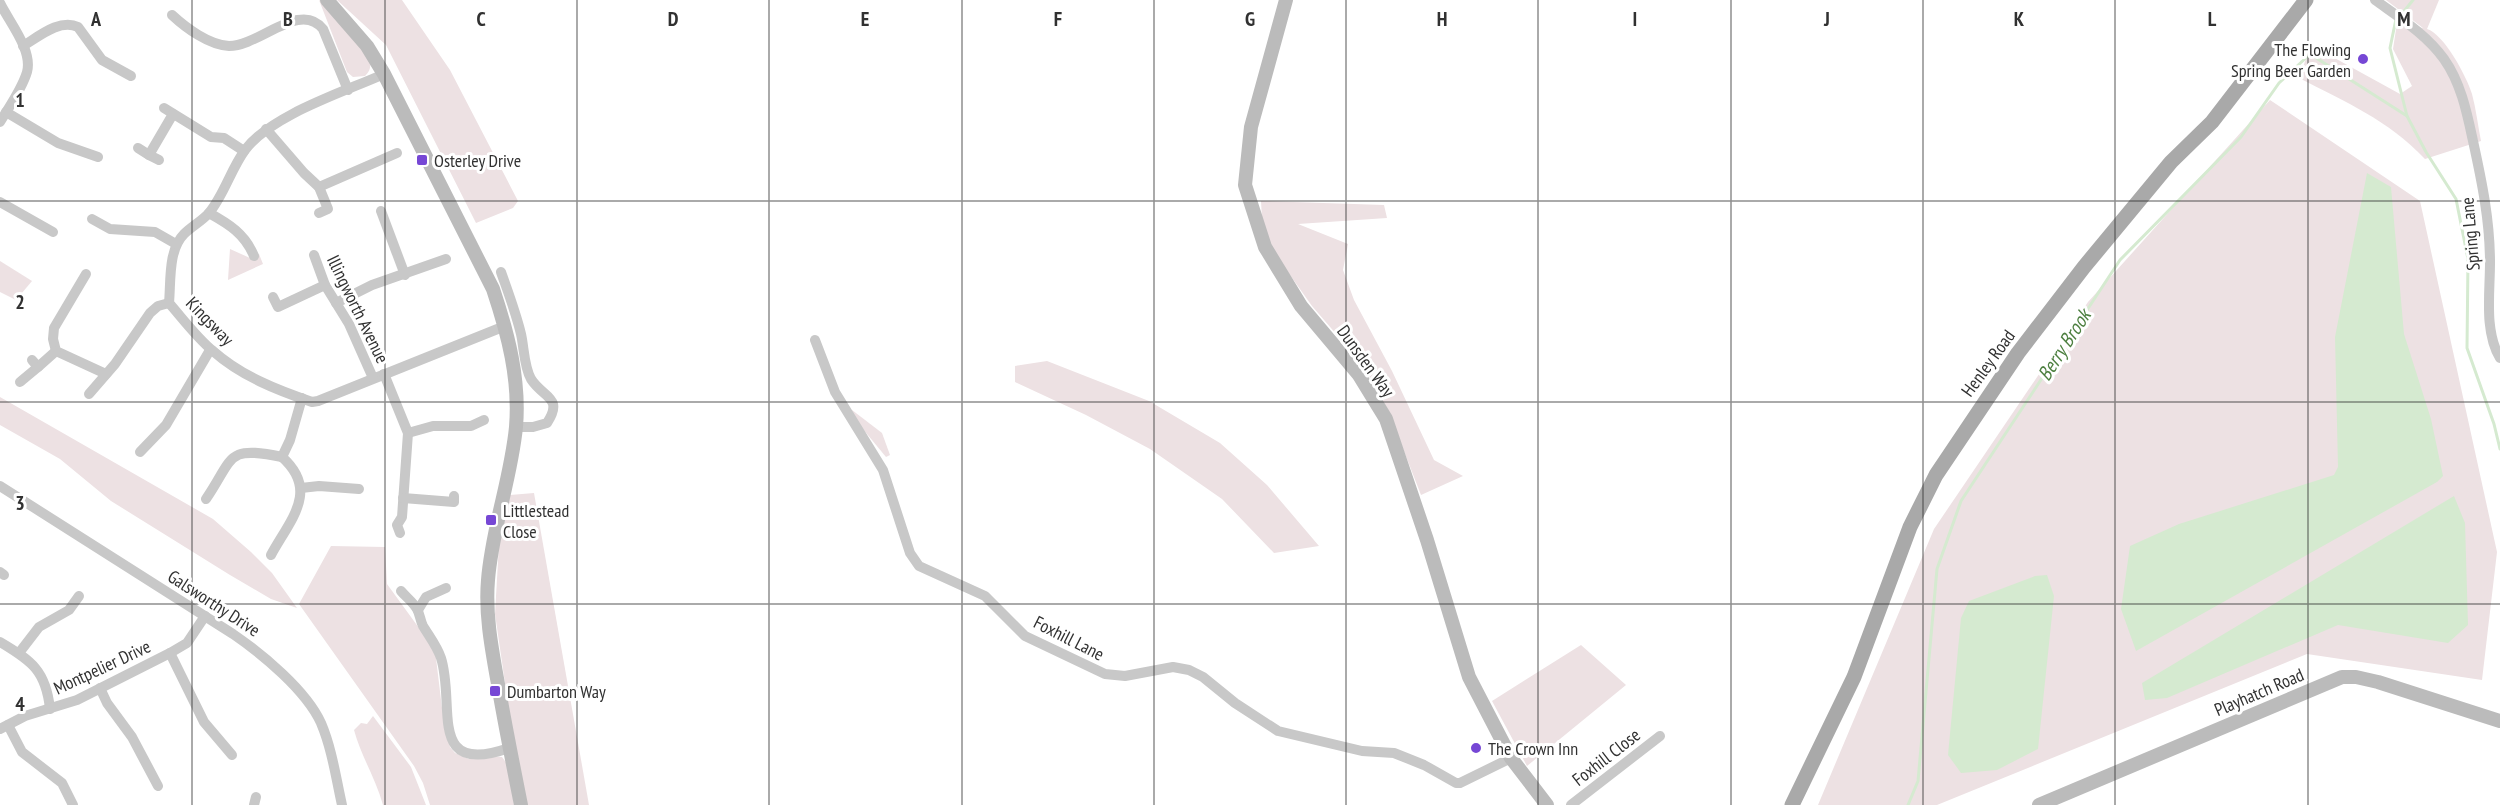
<svg xmlns="http://www.w3.org/2000/svg" width="2500" height="805" font-family="'PT Sans Narrow',sans-serif">
  <style>
    .green { fill: #ede1e3 }
    .water { fill: #d5ead0 }
    .lines { fill: none; stroke-linecap: round; stroke-linejoin: round }
    .stream { stroke: #d5ead0; stroke-width: 3 }
    .street { stroke: #c8c8c8; stroke-width: 10 }
    .secondary { stroke: #bbb; stroke-width: 14 }
    .primary { stroke: #a9a9a9; stroke-width: 15 }
    .grid { fill: none; stroke: #313131; stroke-width: 1.5; stroke-opacity: 0.55 }
    .poi-dot { fill: #7647d5; stroke: #fff; stroke-width: 2 }
    .labels { text-anchor: middle; dominant-baseline: central; stroke-width: 6; stroke-linejoin: round; paint-order: stroke }
    .poi-label { font-size: 18px; fill: #313131; stroke: #fff; text-anchor: start }
    .street-label { font-size: 18px; fill: #313131; stroke: #fff }
    .water-label { font-size: 20px; font-style: italic; fill: #4e8041; stroke: #fff }
    .grid-label { font-size: 20px; text-anchor: middle; font-weight: bold; fill: #313131; stroke: #fff; stroke-width: 6; stroke-linejoin: round; paint-order: stroke }
  </style>
  <rect width="100%" height="100%" fill="#fff"/>
  <!-- green -->
  <g class="green">
    <path d="M319,0C329,7 368,52 370,63C371,68 369,72 365,76L353,77L347,72Z"/>
    <path d="M337,0H402L450,70L518,201L513,208L476,223L386,45Z"/>
    <path d="M2386,0H2439L2427,29C2444,34 2467,77 2472,94C2476,109 2478,126 2481,141L2425,159C2387,119 2347,103 2299,78L2311,45L2400,94L2412,86L2393,49L2397,23L2423,28Z"/>
    <path d="M2270,100L2420,201L2497,552L2482,680L2307,654L1937,805H1818L1934,529L2088,302Z"/>
    <path d="M1261,201L1384,205L1387,218L1298,224L1348,244L1343,270L1354,300L1392,371L1434,460L1463,476L1421,495L1388,410L1362,364L1312,306L1263,237Z"/>
    <path d="M230,249L250,258L259,254L263,264L228,280Z"/>
    <path d="M0,261L32,281L16,300L0,292Z"/>
    <path d="M1047,361L1149,401L1220,443L1267,485L1319,546L1274,553L1222,499L1150,449L1086,415L1015,382V366Z"/>
    <path d="M0,397L213,519L251,552L272,573L297,608L271,599L230,575L111,501L60,459L0,425Z"/>
    <path d="M852,410L882,433L890,455L886,457L853,417Z"/>
    <path d="M534,493L589,805H527L511,724L495,614L499,544L510,495Z"/>
    <path d="M331,546L385,547L387,584L435,650L442,708L450,747L455,753L469,759L491,756L502,757L508,765L514,805H430L423,783L414,766L299,604Z"/>
    <path d="M1581,645L1626,685L1527,766L1492,701Z"/>
    <path d="M373,716L411,767L426,805H383C376,779 361,756 354,730L361,723L367,724Z"/>
  </g>
  <!-- water -->
  <g class="water">
    <path d="M2367,173L2391,187L2404,334L2431,419L2443,476L2437,482L2136,651L2121,609L2130,546L2179,524L2334,475L2338,467L2335,337Z"/>
    <path d="M2454,496L2465,523L2468,625L2448,643L2338,625L2167,698L2145,700L2142,683Z"/>
    <path d="M2047,575L2054,596L2038,749L1997,770L1961,773L1948,755L1961,618L1969,601L2035,576Z"/>
  </g>
  <g class="lines">
    <!-- stream -->
    <g class="stream">
      <path d="M2401,15L2413,0"/>
      <path d="M2396,19L2390,48L2407,116L2426,152L2456,199L2468,259L2467,348L2494,424L2500,449"/>
      <path d="M1908,805L1918,781L1937,569L1961,501L2120,260L2241,137L2279,83L2310,54L2407,116"/>
    </g>
    <!-- street -->
    <g class="street">
      <path d="M2375,0C2400,18 2426,34 2444,59C2461,83 2467,113 2473,141C2482,182 2490,221 2490,263C2490,293 2484,331 2500,358"/>
      <path d="M0,3C9,22 33,50 27,72C22,89 9,107 0,122"/>
      <path d="M172,15C186,28 209,45 229,46C260,46 300,0 323,29L348,90"/>
      <path d="M23,46C38,37 60,18 78,27L102,60L131,76"/>
      <path d="M384,74C344,92 271,115 245,150C231,169 224,195 209,213C202,221 192,226 184,234C168,250 171,281 169,303C183,319 197,338 213,351C241,376 277,390 312,402L318,401L505,326"/>
      <path d="M164,108L211,137L224,138L244,151"/>
      <path d="M6,112L58,143L98,157"/>
      <path d="M266,129L304,173L319,187L397,153"/>
      <path d="M138,148L149,155"/>
      <path d="M159,160L149,155L173,114"/>
      <path d="M0,202L53,232"/>
      <path d="M381,211L405,275"/>
      <path d="M209,213C229,224 245,234 254,256"/>
      <path d="M319,213L328,209L319,187"/>
      <path d="M92,219L110,229L155,232L176,244"/>
      <path d="M314,255L325,285L349,324L373,378"/>
      <path d="M501,272C508,292 516,313 521,334C524,347 524,367 531,379C543,398 564,397 547,423L533,427H516"/>
      <path d="M86,274L54,328L53,339L56,351L106,374"/>
      <path d="M273,297L278,307L325,285"/>
      <path d="M336,303L372,285L446,259"/>
      <path d="M815,340L835,392L883,470L910,553L919,566L985,596L1025,636L1105,674L1125,676L1173,667L1189,670L1203,677L1235,703L1278,731L1362,751L1394,753L1424,765L1456,783H1460L1511,758"/>
      <path d="M32,360L38,367L56,351"/>
      <path d="M384,374L408,433L402,517L397,525L400,533"/>
      <path d="M20,382L38,367"/>
      <path d="M89,394L115,364L150,313L158,306L169,303"/>
      <path d="M408,433L433,426H471L484,420"/>
      <path d="M140,452L166,425L210,350"/>
      <path d="M0,486L233,634C262,654 306,690 321,723C332,749 336,778 342,805"/>
      <path d="M301,488L319,486L359,489"/>
      <path d="M403,498L454,502V496"/>
      <path d="M206,499C234,458 225,445 282,457"/>
      <path d="M271,555C290,520 320,491 282,457L290,440L302,398"/>
      <path d="M0,572L4,575"/>
      <path d="M401,591C406,597 413,602 417,609C420,614 420,620 423,626C429,636 437,646 441,658C456,705 426,777 509,748"/>
      <path d="M418,610L426,597L446,588"/>
      <path d="M0,642C32,661 46,671 50,709"/>
      <path d="M19,653L39,627L69,610L79,596"/>
      <path d="M170,653L204,722L232,755"/>
      <path d="M100,688L107,703L132,737L158,786"/>
      <path d="M8,725L22,752L62,783L73,805"/>
      <path d="M0,729L25,716L77,700L170,653L187,643L205,616"/>
      <path d="M254,805L256,797"/>
      <path d="M1571,805L1660,736"/>
    </g>
    <!-- secondary -->
    <g class="secondary">
      <path d="M327,0L367,46L384,74L493,289C508,334 520,379 516,427C511,479 492,528 488,580C485,615 492,650 498,684C505,725 513,765 521,805"/>
      <path d="M1286,0L1251,127L1245,185L1265,247L1301,306L1359,375L1386,419L1427,540L1469,677L1511,758L1547,805"/>
      <path d="M2039,805L2342,677H2356L2378,682L2500,721"/>
    </g>
    <!-- primary -->
    <path class="primary" d="M1792,805L1854,677L1910,527L1936,475L2018,353L2084,267L2171,162L2212,122L2306,0"/>
  </g>
  <!-- grid -->
  <path class="grid" d="M192,0V805M385,0V805M577,0V805M769,0V805M962,0V805M1154,0V805M1346,0V805M1538,0V805M1731,0V805M1923,0V805M2115,0V805M2308,0V805M0,201H2500M0,402H2500M0,604H2500"/>
  <!-- markers -->
  <g class="poi-dot">
    <circle cx="2363" cy="59" r="6"/>
    <rect x="416" y="154" width="12" height="12" rx="3"/>
    <rect x="485" y="514" width="12" height="12" rx="3"/>
    <rect x="489" y="685" width="12" height="12" rx="3"/>
    <circle cx="1476" cy="748" r="6"/>
  </g>
  <g class="labels">
    <!-- poi labels -->
    <g class="poi-label">
      <text x="2351" y="49" text-anchor="end">The Flowing<tspan x="2351" dy="21">Spring Beer Garden</tspan></text>
      <text x="434" y="160">Osterley Drive</text>
      <text x="503" y="510">Littlestead<tspan x="503" dy="21">Close</tspan></text>
      <text x="507" y="691">Dumbarton Way</text>
      <text x="1488" y="748">The Crown Inn</text>
    </g>
    <!-- street labels -->
    <g class="street-label">
      <text transform="translate(2470 234) rotate(-95)">Spring Lane</text>
      <text transform="translate(358 309) rotate(64)">Illingworth Avenue</text>
      <text transform="translate(210 321) rotate(46)">Kingsway</text>
      <text transform="translate(1366 361) rotate(54)">Dunsden Way</text>
      <text transform="translate(1988 363) rotate(-54)">Henley Road</text>
      <text transform="translate(214 603) rotate(33)">Galsworthy Drive</text>
      <text transform="translate(1069 638) rotate(27)">Foxhill Lane</text>
      <text transform="translate(102 667) rotate(-25)">Montpelier Drive</text>
      <text transform="translate(2259 692) rotate(-23)">Playhatch Road</text>
      <text transform="translate(1606 757) rotate(-38)">Foxhill Close</text>
    </g>
    <!-- water labels -->
    <g class="water-label">
      <text transform="translate(2064 345) rotate(-57)">Berry Brook</text>
    </g>
  </g>
  <g class="grid-label">
    <text x="96" y="26">A</text>
    <text x="288" y="26">B</text>
    <text x="481" y="26">C</text>
    <text x="673" y="26">D</text>
    <text x="865" y="26">E</text>
    <text x="1058" y="26">F</text>
    <text x="1250" y="26">G</text>
    <text x="1442" y="26">H</text>
    <text x="1635" y="26">I</text>
    <text x="1827" y="26">J</text>
    <text x="2019" y="26">K</text>
    <text x="2212" y="26">L</text>
    <text x="2404" y="26">M</text>
    <text x="20" y="107">1</text>
    <text x="20" y="309">2</text>
    <text x="20" y="510">3</text>
    <text x="20" y="711">4</text>
  </g>
</svg>
